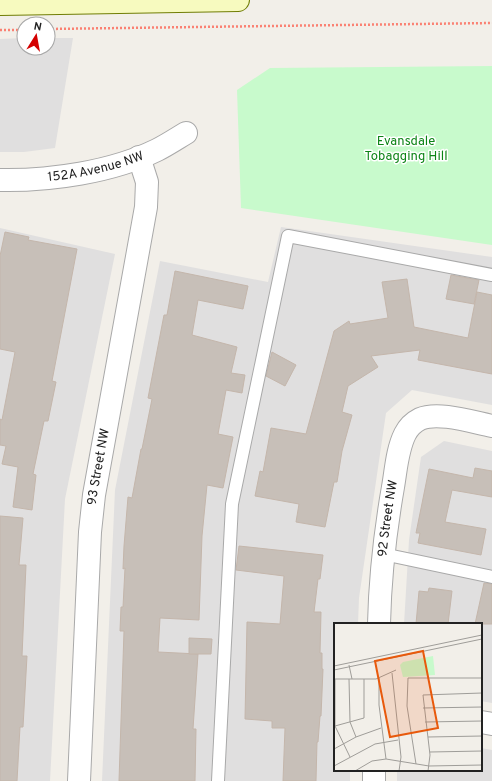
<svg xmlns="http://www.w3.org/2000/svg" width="492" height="781" font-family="Overpass,sans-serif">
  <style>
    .residential { fill: #e0dfdf }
    .park { fill: #c8facc }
    .building { fill: #c7bfb8; stroke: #c4b6ab }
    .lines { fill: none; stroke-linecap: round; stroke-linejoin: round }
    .service-casing { stroke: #a9a9a9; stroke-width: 14 }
    .minor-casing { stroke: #a9a9a9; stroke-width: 24 }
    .secondary-casing { stroke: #707d05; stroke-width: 24 }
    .path { stroke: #fa8072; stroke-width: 2.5; stroke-dasharray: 2 2; stroke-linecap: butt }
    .service { stroke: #fff; stroke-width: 12 }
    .minor { stroke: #fff; stroke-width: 22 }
    .secondary { stroke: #f7fabf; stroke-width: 22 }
    .labels { text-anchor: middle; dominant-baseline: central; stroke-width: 3; stroke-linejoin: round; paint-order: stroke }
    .park-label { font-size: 13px; fill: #0c8416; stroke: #fff }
    .street-label { font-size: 13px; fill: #222; stroke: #fff }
    .inset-road { fill: none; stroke: #9f9d99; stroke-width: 1 }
    .view { fill: #e8590c; fill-opacity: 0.15; stroke: #e8590c; stroke-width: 2 }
    .inset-edge { fill: none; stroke: #222; stroke-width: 2 }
  </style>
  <rect width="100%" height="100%" fill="#f2efe9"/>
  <!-- residential -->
  <g class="residential">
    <path d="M24,38V48H48V38H73L55,148L24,152H0V39Z"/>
    <path d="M281,227L492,257V405L412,390L386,413L359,598L358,624H335V770H350V781H102L115,490L160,261L268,282Z"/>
    <path d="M0,228L115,254L65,499L50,781H0Z"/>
    <path d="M444,441L492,451V703L481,701V624H404L409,540L421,457Z"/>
    <path d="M481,748L492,750V781H397V770H481Z"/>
  </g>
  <!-- park -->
  <path class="park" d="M492,66V245L241,208L237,90L270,68Z"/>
  <!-- building -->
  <g class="building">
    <path d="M5,232L29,237L28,240L77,249L52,381L56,382L48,421H44L33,474L36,475L32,510L13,507L18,467L2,464L6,446L0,445V419L2,420L15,352L0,349V256Z"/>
    <path d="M175,271L248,286L243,309L198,300L192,335L237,347L231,373L245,375L242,393L226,390L218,434L233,437L223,488L207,485L202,536L199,620L160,618L158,652L198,654L193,729H196L195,781H119L124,631H120L121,607H123L125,568L123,569L124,546L128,497L132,498L141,449H142L152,399L148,398L164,315H167Z"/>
    <path d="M451,275L479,280L474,304L446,299Z"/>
    <path d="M407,279L414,327L468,338L477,292L492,295V374L418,360L420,350L371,356L378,367L348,386L342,412L352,415L342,451L337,482H334L325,527L296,522L299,504L255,496L260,471L263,472L271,428L306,434L334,331L349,321L350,324L388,318L382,282Z"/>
    <path d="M272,352L296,365L285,386L266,376Z"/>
    <path d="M475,468L492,471V497L452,490L445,522L486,529L481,555L418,543L420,533H416L429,469L473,478Z"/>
    <path d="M0,516L23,518L19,565H26L22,656H27L23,727H20L17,781H0Z"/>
    <path d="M239,546L323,555L320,579H318L314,612H321L320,653H322V669H323L321,716H320L318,742H317L316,781H283L285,728H272V721L245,719L247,622L280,624L284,576L236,570Z"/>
    <path d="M484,583L492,584V624H475Z"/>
    <path d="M429,588L452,591L448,624H416L419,591L428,592Z"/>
    <path d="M189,638L212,639L211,654H189Z"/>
  </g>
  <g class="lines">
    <!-- service casing -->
    <g class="service-casing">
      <g id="service">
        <path d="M383,554L492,577"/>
        <path d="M218,781L232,504L288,236L492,275"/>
      </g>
    </g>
    <!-- minor casing -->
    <g class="minor-casing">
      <g id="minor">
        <path id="s1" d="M0,180C50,181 112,172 157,150C167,145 176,139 186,133"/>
        <path id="s2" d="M379,624C380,578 385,533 393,487C396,470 397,450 405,434C408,428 414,422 420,419C438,411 472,422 492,426"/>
        <path d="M481,722L492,724"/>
        <path id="s3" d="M79,781L90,532L94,495L146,207L147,182L139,157"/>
        <path d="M374,781V770"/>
      </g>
    </g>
    <!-- secondary casing -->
    <g class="secondary-casing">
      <path id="secondary" d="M0,4L238,0"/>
    </g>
    <!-- path -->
    <g class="path">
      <path d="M48,29L492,23"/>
      <path d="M0,30H24"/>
    </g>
    <!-- service -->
    <use href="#service" class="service"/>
    <!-- minor -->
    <use href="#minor" class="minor"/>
    <!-- secondary -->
    <use href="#secondary" class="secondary"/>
  </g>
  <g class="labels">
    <!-- park labels -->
    <g class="park-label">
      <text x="406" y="142">Evansdale<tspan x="406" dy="15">Tobagging Hill</tspan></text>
    </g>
    <!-- street labels -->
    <g class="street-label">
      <text stroke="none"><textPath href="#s1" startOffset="97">152A Avenue NW</textPath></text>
      <text stroke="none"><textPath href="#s3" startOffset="315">93 Street NW</textPath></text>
      <text stroke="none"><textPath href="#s2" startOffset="106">92 Street NW</textPath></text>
    </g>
  </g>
  <!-- overview -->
  <g transform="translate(334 623)">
    <rect width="148" height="148" fill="#f2efe9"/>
    <path d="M99,33L101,52L69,54L66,42L69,39Z" fill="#c8facc"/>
    <path class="inset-road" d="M15,42L18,56M0,43L148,12M0,47L148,16M58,50L67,134L65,148M45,55V82L52,136M0,56H42L62,47M1,56V103L16,134M15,56L16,99L22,114M89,85L148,84M91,99L148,98M1,103L30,95V56M94,114L148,113M0,126L22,114L47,105M96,129L148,128M82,141L73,83L74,55H148M0,143L41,121L64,117M21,148L38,138L52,136L95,143L148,142M94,148L96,132L89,72L148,70"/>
    <path class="view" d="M89,28L104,105L56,114L41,38Z"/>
    <rect width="148" height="148" class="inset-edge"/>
  </g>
  <!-- north arrow -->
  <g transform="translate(36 36) rotate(11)"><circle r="19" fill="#ffffff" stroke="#a7a7a7"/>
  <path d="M0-3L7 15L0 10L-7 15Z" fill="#d40000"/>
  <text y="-6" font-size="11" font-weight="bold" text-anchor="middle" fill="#222222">N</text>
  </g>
</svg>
